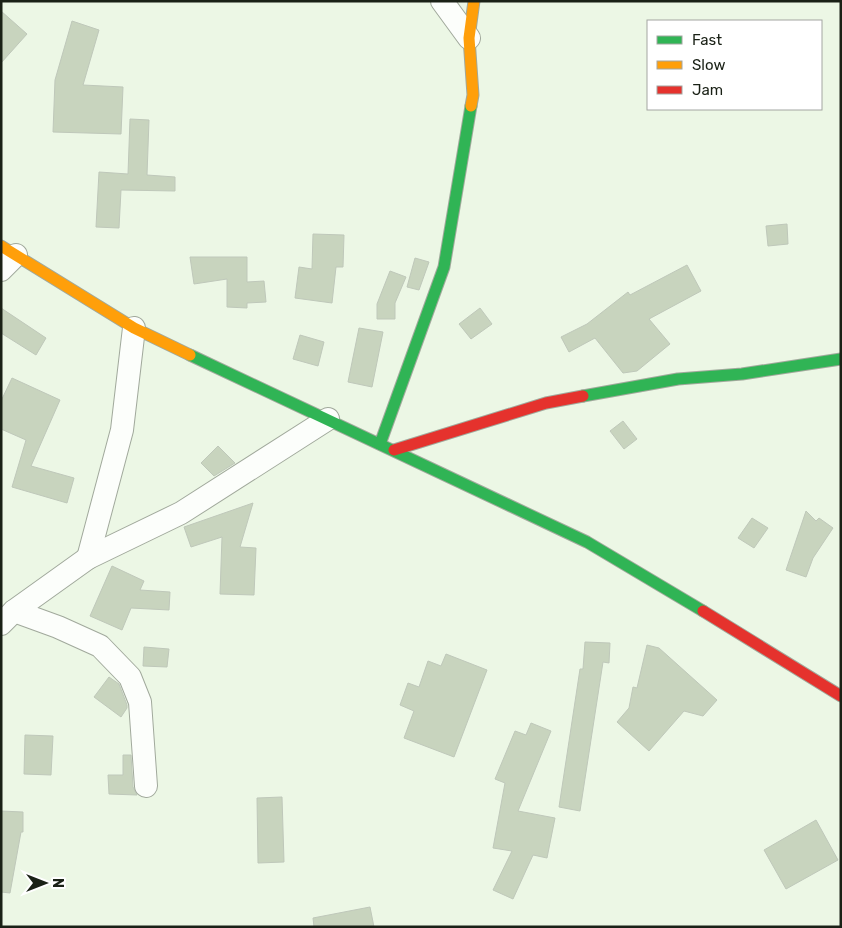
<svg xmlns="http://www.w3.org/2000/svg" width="842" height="928" font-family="Rubik,sans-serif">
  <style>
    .building { fill: #c8d4be; stroke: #bfc8ba }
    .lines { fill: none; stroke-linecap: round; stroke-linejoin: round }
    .street-casing { stroke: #a1a99c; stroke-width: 24 }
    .fast-casing { stroke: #a1a99c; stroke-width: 13 }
    .slow-casing { stroke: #a1a99c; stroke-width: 13 }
    .jam-casing { stroke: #a1a99c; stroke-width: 13 }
    .street { stroke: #fcfefb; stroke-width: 22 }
    .fast { stroke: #30b455; stroke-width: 11 }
    .slow { stroke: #ff9f0a; stroke-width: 11 }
    .jam { stroke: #e5322d; stroke-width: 11 }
  </style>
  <rect width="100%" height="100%" fill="#ecf7e5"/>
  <!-- building -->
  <g class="building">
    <path d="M1,11L27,34L1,63Z"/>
    <path d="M72,21L99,30L83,85L123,87L121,134L53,132L55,80Z"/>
    <path d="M130,119L149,120L147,175L175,177V191L121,190L119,228L96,227L99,172L128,174Z"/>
    <path d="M787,224L788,244L768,246L766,226Z"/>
    <path d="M313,234L344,235L343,267H336L332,303L295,298L299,267L312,269Z"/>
    <path d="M190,257H247V282L264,281L266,302L247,303V308L227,307V279L194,284Z"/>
    <path d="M415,258L429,262L419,290L407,287Z"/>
    <path d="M687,265L701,291L649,319L670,344L637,371L623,373L595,338L569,352L561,337L587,324L628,292L630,295Z"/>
    <path d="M390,271L406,277L395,303V319H377V304Z"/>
    <path d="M1,308L46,338L36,355L1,333Z"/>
    <path d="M480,308L492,324L471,339L459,324Z"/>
    <path d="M359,328L383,332L372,387L348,382Z"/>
    <path d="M300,335L324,342L318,366L293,359Z"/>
    <path d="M12,378L60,400L31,466L74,478L67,503L12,487L26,440L1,429V401Z"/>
    <path d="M623,421L637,439L624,449L610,431Z"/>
    <path d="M218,446L235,463L214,476L201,463Z"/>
    <path d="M253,503L240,547L256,548L254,595L220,594L222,537L191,547L184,527Z"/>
    <path d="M806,511L816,521L819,518L833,528L813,558L806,577L786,570Z"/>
    <path d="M752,518L768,528L754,548L738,538Z"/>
    <path d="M112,566L144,581L140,590L170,592L169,610L131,608L122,630L90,616Z"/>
    <path d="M585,642L610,643L609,663L603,662L580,811L559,807L580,669H583Z"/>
    <path d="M647,645L659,648L717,700L703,716L684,711L649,751L617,722L629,708L633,687L637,688Z"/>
    <path d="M144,647L169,649L167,667L143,666Z"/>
    <path d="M446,654L487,670L454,757L404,738L414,711L400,705L408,683L419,687L428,661L441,666Z"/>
    <path d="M109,677L119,684L127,705V708L121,717L94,697Z"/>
    <path d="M531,723L551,731L518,811L555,818L547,858L533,855L513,899L493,890L512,851L493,848L505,783L495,779L515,731L526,735Z"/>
    <path d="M25,735L53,736L51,775L24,774Z"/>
    <path d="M123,755H131L133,787L137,795L109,794L108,775H123Z"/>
    <path d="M282,797L284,862L258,863L257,798Z"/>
    <path d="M1,811L23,812V832H21L10,893L1,892Z"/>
    <path d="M816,820L838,860L786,889L764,850Z"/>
    <path d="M370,907L374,927H314L313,918Z"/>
  </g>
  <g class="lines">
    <!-- street casing -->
    <g class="street-casing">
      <g id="street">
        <path d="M442,1L469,38"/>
        <path d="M1,270L16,255"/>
        <path d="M88,558L122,430L134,328"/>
        <path d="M14,611L58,627L100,646L130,677L140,702L146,786"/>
        <path d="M1,624L14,611L88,558L181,513L328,419"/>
      </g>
    </g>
    <!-- fast casing -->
    <g class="fast-casing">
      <g id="fast">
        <path d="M190,355L587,542L703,611"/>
        <path d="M583,396L678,379L742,374L841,359"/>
        <path d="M380,444L444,267L471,106"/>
      </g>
    </g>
    <!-- slow casing -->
    <g class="slow-casing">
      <g id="slow">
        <path d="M471,106L473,95L469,38L474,1"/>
        <path d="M1,246L134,328L190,355"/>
      </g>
    </g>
    <!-- jam casing -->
    <g class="jam-casing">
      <g id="jam">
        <path d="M394,450L546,403L583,396"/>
        <path d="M703,611L841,696"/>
      </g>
    </g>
    <!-- street -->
    <use href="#street" class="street"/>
    <!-- fast -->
    <use href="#fast" class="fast"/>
    <!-- slow -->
    <use href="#slow" class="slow"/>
    <!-- jam -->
    <use href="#jam" class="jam"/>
  </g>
  <!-- border -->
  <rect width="842" height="928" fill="none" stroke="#1a2116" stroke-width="5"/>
  <!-- legend -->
  <rect x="647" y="20" width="175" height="90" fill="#ffffff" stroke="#a3a6a2"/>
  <rect x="657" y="36" width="25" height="8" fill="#30b455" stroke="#a3a6a2"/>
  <text x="692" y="45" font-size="15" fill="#1a2116">Fast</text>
  <rect x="657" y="61" width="25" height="8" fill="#ff9f0a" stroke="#a3a6a2"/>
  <text x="692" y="70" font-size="15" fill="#1a2116">Slow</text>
  <rect x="657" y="86" width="25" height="8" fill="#e5322d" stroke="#a3a6a2"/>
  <text x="692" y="95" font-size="15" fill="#1a2116">Jam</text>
  <!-- north arrow -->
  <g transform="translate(45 883) rotate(90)" stroke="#ffffff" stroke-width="4" paint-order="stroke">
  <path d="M0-4L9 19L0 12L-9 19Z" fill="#1a2116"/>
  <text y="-8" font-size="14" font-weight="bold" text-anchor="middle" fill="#1a2116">N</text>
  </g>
</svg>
